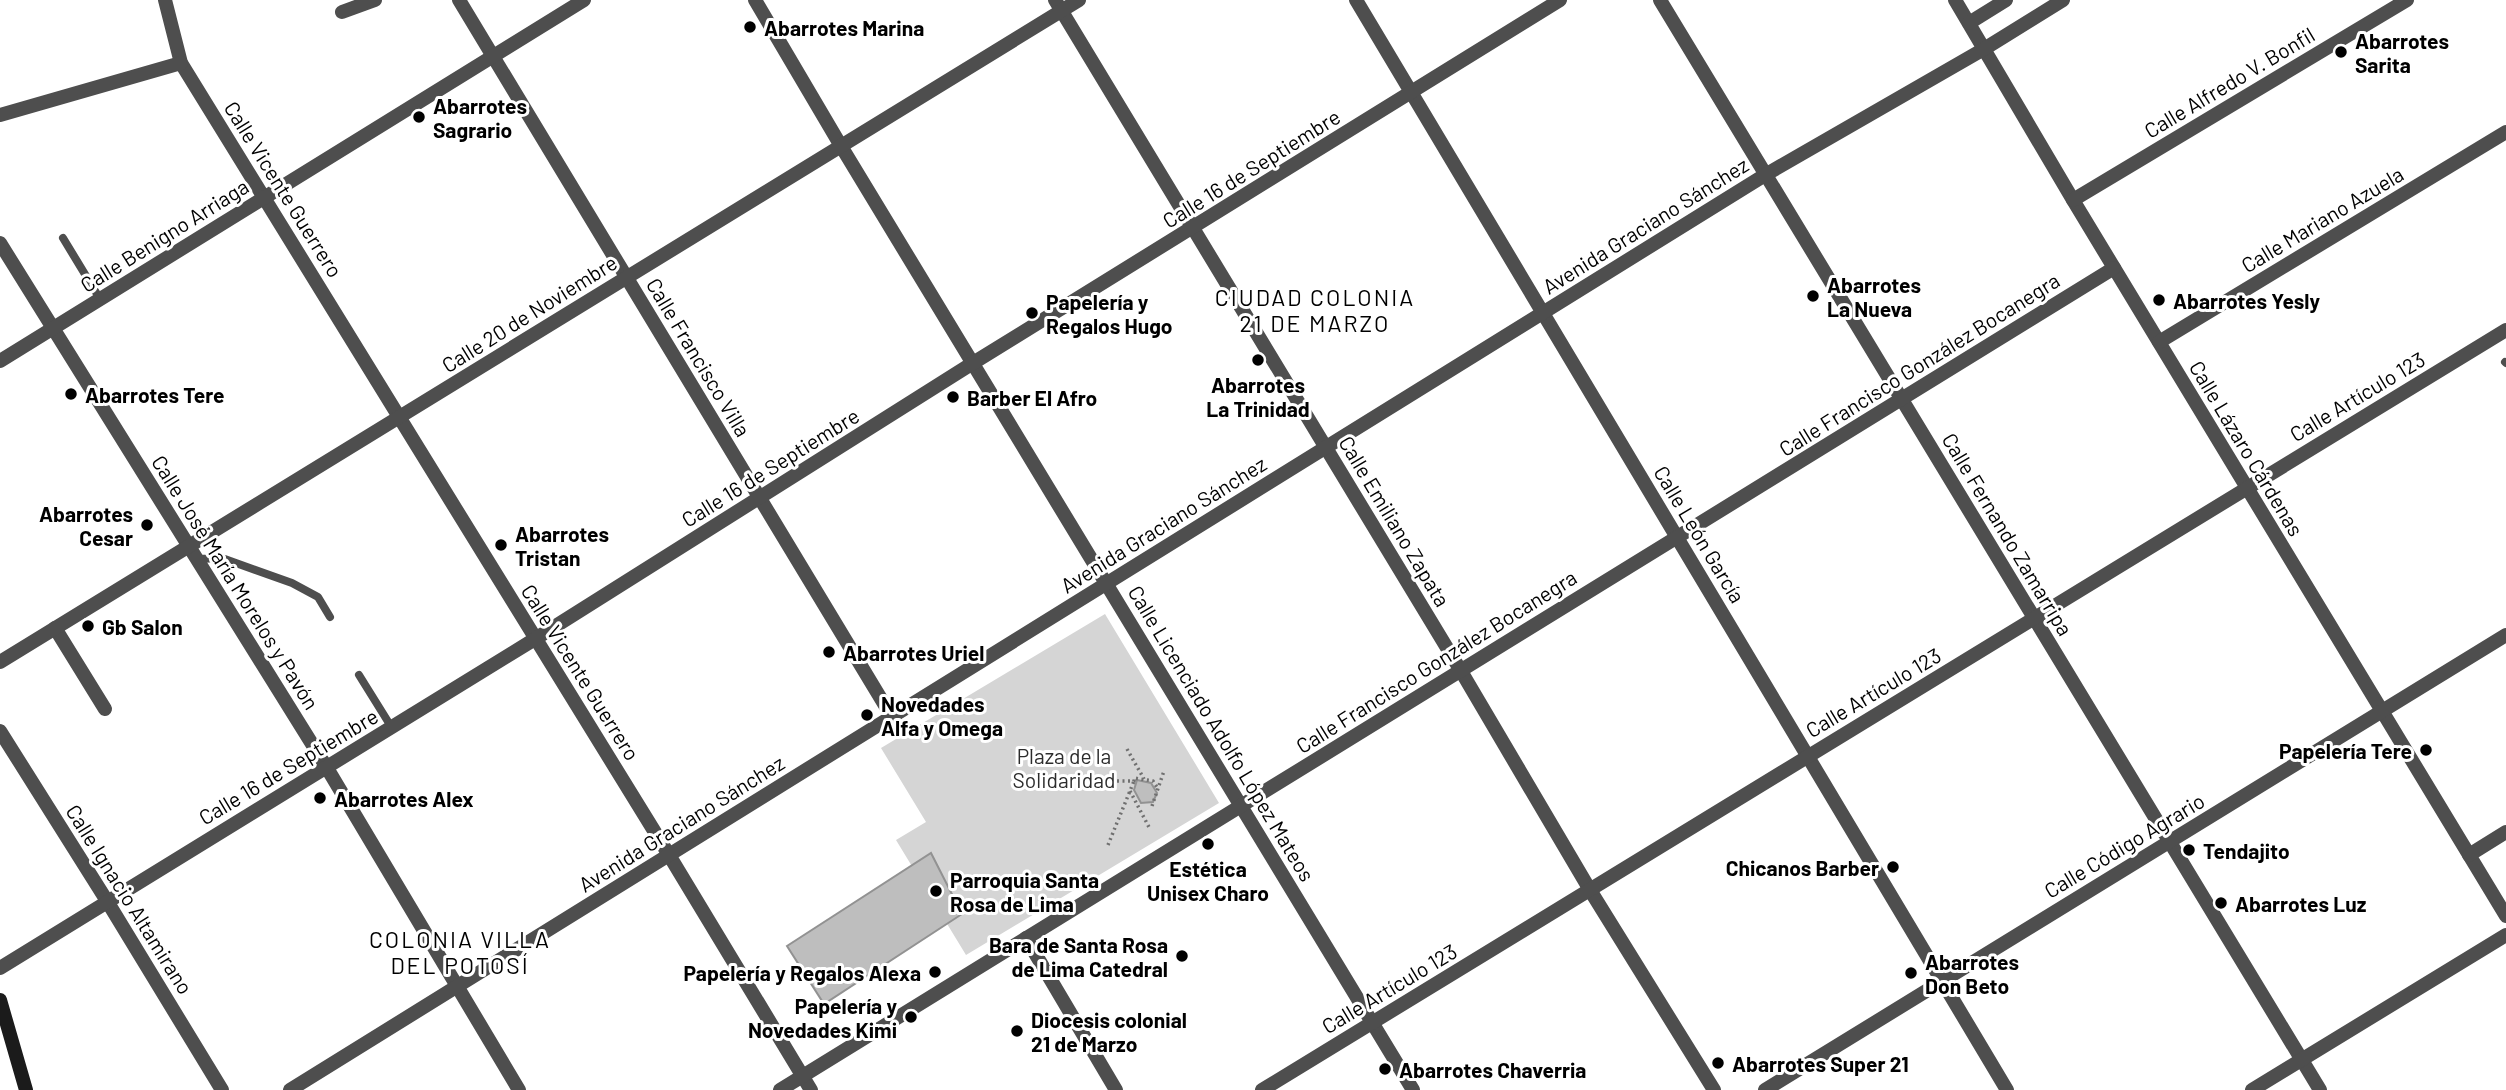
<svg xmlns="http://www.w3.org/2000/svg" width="2506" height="1090" font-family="Barlow,sans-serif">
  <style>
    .green { fill: #d5d5d5 }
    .building { fill: #bebebe; stroke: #929292; stroke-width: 2 }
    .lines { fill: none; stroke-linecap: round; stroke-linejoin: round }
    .path { stroke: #707070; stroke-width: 3.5; stroke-dasharray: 2 3.5; stroke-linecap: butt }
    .service { stroke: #4e4e4e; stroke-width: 8 }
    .minor { stroke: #4e4e4e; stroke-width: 14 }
    .tertiary { stroke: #4e4e4e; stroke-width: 14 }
    .secondary { stroke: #1b1b1b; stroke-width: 14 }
    .poi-dot { fill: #000; stroke: #fff; stroke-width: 2.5 }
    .labels { text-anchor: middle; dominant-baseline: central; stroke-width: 6; stroke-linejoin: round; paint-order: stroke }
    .poi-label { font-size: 21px; font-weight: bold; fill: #000; stroke: #fff; text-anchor: start }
    .street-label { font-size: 21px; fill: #000; stroke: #fff }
    .park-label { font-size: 21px; fill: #2c2c2c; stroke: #fff }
    .neighbourhood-label { font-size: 23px; letter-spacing: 2px; fill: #000; stroke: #fff }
  </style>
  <rect width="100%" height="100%" fill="#fff"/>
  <!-- green -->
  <path class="green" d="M1105,614L1219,803L966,955L896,840L926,822L881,748Z"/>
  <!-- building -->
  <g class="building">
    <path d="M1137,780L1151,783L1157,793L1153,802L1141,803L1134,790Z"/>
    <path d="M931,853L962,914L824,1004L787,946Z"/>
  </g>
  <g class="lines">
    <!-- path -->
    <g class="path">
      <path d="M1127,749L1144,779"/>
      <path d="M1106,781H1134V778L1153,781L1158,789"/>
      <path d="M1130,791L1150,829"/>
      <path d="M1152,806L1164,771"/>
      <path d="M1108,845L1134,781"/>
    </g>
    <!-- service -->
    <g class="service">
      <path d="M63,238L100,299"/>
      <path d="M2505,362L2506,363"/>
      <path d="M198,559L222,558L292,583L318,597L330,617"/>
      <path d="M359,675L392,728"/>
    </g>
    <!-- minor -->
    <g class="minor">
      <path d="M165,0L181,63L669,855L811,1090"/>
      <path d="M459,0L892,717"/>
      <path d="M755,0L841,146L1413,1090"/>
      <path d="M1055,0L1461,671L1590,890L1714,1090"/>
      <path d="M1356,0L2007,1090"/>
      <path d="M1660,0L2320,1090"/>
      <path d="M1955,0L2073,200L2506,916"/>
      <path d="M342,12L375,0"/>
      <path d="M0,115L181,63"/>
      <path d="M2073,200L2407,0"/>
      <path d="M0,243L327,768L519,1090"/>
      <path d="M2159,342L2506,132"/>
      <path d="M0,361L584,0"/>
      <path d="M55,628L105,709"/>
      <path d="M0,662L1079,0"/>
      <path d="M0,731L107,901L222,1090"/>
      <path d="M2469,855L2506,832"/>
      <path d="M1026,938L1116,1090"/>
      <path d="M0,968L535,639L973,363L1560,0"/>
      <path d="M780,1090L2114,268"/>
      <path d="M1262,1090L2506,330"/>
      <path d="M1765,1090L2506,635"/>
      <path d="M2252,1090L2506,935"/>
    </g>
    <!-- tertiary -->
    <g class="tertiary">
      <path d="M1969,23L2006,0"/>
      <path d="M290,1090L1765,175L1984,49L2063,0"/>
    </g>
    <!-- secondary -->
    <path class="secondary" d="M0,1000L26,1090"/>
  </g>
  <!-- markers -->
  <g class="poi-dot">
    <circle cx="750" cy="27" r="7"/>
    <circle cx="2341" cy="52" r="7"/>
    <circle cx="419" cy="117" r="7"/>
    <circle cx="1813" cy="296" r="7"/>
    <circle cx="2159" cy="300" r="7"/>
    <circle cx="1032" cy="313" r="7"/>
    <circle cx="1258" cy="360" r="7"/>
    <circle cx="71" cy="394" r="7"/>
    <circle cx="953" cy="397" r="7"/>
    <circle cx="147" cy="525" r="7"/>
    <circle cx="501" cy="545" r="7"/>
    <circle cx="88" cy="626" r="7"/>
    <circle cx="829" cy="652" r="7"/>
    <circle cx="867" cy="715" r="7"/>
    <circle cx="2426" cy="750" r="7"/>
    <circle cx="320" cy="798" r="7"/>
    <circle cx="1208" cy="844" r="7"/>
    <circle cx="2189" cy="850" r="7"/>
    <circle cx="1893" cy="867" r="7"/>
    <circle cx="936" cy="891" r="7"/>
    <circle cx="2221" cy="903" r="7"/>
    <circle cx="1182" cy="956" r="7"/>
    <circle cx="935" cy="972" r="7"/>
    <circle cx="1911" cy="973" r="7"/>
    <circle cx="911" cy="1017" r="7"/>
    <circle cx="1017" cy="1031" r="7"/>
    <circle cx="1718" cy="1063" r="7"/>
    <circle cx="1385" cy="1069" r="7"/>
  </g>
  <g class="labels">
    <!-- poi labels -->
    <g class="poi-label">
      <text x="764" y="27">Abarrotes Marina</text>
      <text x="2355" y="40">Abarrotes<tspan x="2355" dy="24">Sarita</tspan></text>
      <text x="433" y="105">Abarrotes<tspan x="433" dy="24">Sagrario</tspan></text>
      <text x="1827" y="284">Abarrotes<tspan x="1827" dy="24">La Nueva</tspan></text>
      <text x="2173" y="300">Abarrotes Yesly</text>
      <text x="1046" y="301">Papelería y<tspan x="1046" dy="24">Regalos Hugo</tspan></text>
      <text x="1258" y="384" text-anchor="middle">Abarrotes<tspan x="1258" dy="24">La Trinidad</tspan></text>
      <text x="85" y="394">Abarrotes Tere</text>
      <text x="967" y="397">Barber El Afro</text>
      <text x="133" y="513" text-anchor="end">Abarrotes<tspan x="133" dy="24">Cesar</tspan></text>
      <text x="515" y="533">Abarrotes<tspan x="515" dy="24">Tristan</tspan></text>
      <text x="102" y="626">Gb Salon</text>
      <text x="843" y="652">Abarrotes Uriel</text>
      <text x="881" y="703">Novedades<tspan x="881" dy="24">Alfa y Omega</tspan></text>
      <text x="2412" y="750" text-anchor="end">Papelería Tere</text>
      <text x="334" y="798">Abarrotes Alex</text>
      <text x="2203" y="850">Tendajito</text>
      <text x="1879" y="867" text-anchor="end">Chicanos Barber</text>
      <text x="1208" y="868" text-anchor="middle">Estética<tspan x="1208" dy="24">Unisex Charo</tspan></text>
      <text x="950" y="879">Parroquia Santa<tspan x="950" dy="24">Rosa de Lima</tspan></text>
      <text x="2235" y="903">Abarrotes Luz</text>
      <text x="1168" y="944" text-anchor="end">Bara de Santa Rosa<tspan x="1168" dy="24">de Lima Catedral</tspan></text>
      <text x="1925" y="961">Abarrotes<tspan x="1925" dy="24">Don Beto</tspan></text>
      <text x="921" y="972" text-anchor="end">Papelería y Regalos Alexa</text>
      <text x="897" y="1005" text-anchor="end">Papelería y<tspan x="897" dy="24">Novedades Kimi</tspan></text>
      <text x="1031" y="1019">Diocesis colonial<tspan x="1031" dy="24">21 de Marzo</tspan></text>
      <text x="1732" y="1063">Abarrotes Super 21</text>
      <text x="1399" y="1069">Abarrotes Chaverria</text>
    </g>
    <!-- street labels -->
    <g class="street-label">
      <text transform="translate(2229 82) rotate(-31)">Calle Alfredo V. Bonfil</text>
      <text transform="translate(1251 168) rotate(-32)">Calle 16 de Septiembre</text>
      <text transform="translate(284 189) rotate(58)">Calle Vicente Guerrero</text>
      <text transform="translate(2322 219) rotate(-31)">Calle Mariano Azuela</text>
      <text transform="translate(1645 225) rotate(-32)">Avenida Graciano Sánchez</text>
      <text transform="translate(164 235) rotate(-32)">Calle Benigno Arriaga</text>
      <text transform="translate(529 313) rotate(-32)">Calle 20 de Noviembre</text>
      <text transform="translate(699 357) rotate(59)">Calle Francisco Villa</text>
      <text transform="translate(1919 364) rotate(-32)">Calle Francisco González Bocanegra</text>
      <text transform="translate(2357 396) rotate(-31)">Calle Artículo 123</text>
      <text transform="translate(2247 448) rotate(59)">Calle Lázaro Cárdenas</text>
      <text transform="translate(770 467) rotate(-32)">Calle 16 de Septiembre</text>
      <text transform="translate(1395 521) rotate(59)">Calle Emiliano Zapata</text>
      <text transform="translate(1163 524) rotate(-32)">Avenida Graciano Sánchez</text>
      <text transform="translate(1700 534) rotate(59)">Calle León García</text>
      <text transform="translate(2008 534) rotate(59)">Calle Fernando Zamarripa</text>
      <text transform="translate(236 582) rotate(58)">Calle José María Morelos y Pavón</text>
      <text transform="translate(1436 661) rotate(-32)">Calle Francisco González Bocanegra</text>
      <text transform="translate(581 672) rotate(58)">Calle Vicente Guerrero</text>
      <text transform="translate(1873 692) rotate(-31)">Calle Artículo 123</text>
      <text transform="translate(1222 733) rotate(59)">Calle Licenciado Adolfo López Mateos</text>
      <text transform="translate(288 766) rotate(-31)">Calle 16 de Septiembre</text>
      <text transform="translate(681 823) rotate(-32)">Avenida Graciano Sánchez</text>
      <text transform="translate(2124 845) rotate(-31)">Calle Código Agrario</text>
      <text transform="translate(130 899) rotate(58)">Calle Ignacio Altamirano</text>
      <text transform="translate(1389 988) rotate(-31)">Calle Artículo 123</text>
    </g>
    <!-- park labels -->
    <g class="park-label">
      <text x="1064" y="755">Plaza de la<tspan x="1064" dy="24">Solidaridad</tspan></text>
    </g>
    <!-- neighbourhood labels -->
    <g class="neighbourhood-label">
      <text x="1315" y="297">CIUDAD COLONIA<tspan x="1315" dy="26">21 DE MARZO</tspan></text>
      <text x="460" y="939">COLONIA VILLA<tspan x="460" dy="26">DEL POTOSÍ</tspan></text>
    </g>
  </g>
</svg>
